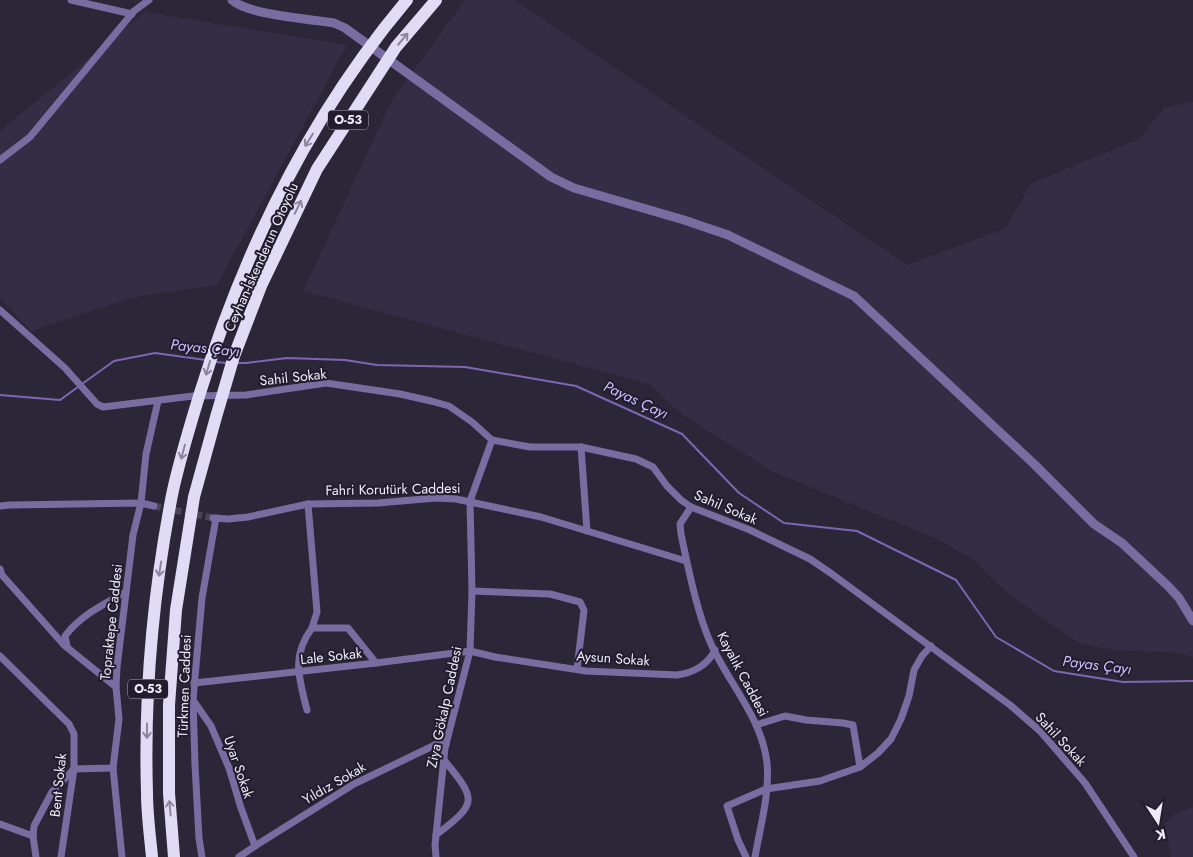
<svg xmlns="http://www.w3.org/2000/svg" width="1193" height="857" font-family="Jost,sans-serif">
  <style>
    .built { fill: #332d45 }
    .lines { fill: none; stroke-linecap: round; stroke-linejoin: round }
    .stream { stroke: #7d67b5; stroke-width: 2 }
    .minor-tunnel { stroke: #484455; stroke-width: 7; stroke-dasharray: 7 3.5; stroke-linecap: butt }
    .minor { stroke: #796ca0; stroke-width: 7 }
    .tertiary { stroke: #796ca0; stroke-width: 9 }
    .motorway { stroke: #e1dcf6; stroke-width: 12 }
    .oneway { stroke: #8b869c }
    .labels { text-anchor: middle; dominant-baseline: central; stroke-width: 4; stroke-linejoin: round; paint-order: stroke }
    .shield { fill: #211d2e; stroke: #b0adbb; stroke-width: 1 }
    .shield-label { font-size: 12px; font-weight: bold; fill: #edebf7 }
    .street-label { font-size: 14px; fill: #edebf7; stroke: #211d2e }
    .water-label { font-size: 15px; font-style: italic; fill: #cdbefe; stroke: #211d2e }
  </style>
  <rect width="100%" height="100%" fill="#2b2738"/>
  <!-- built -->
  <g class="built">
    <path d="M465,0H514L907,265L1006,228L1031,183L1139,139L1165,107L1193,102V657L1180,653L1115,650L1080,644L1011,596L971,558L935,538L773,472L680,413L649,384L303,291L392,100Z"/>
    <path d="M145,12L347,45L217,285L135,297L31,331L0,298V131Z"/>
    <path d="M1193,807V857H1171L1165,824L1174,814Z"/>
  </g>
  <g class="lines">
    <!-- stream -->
    <g class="stream">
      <path d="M216,362L226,363"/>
      <path d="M236,363H246L287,358L345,360L377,365L465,367L576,386L682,434L739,493L784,523L857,531L956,580L996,637L1054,671L1123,682L1193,681"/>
      <path d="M82,384L114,361L155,353L206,360"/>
      <path d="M0,395L60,400L78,387"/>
    </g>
    <!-- minor-tunnel -->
    <path class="minor-tunnel" d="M154,506L213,518"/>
    <!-- minor -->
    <g class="minor">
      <path d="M71,0L132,14"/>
      <path d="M0,160L30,137L134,11L149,0"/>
      <path d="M0,310L65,368L97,404L103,407L193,396L246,395L326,383L400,394L431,401L449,406L472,422L492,440L530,447H581L636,459L653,467L667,486L681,500L691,507L750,530L810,559L832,574L1010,705L1040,731L1085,783L1134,857"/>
      <path d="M581,447L587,531"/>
      <path d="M308,504L317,612L312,628"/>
      <path d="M0,506L10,505L141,503L154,506"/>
      <path d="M691,507L680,524L681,534C688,567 697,613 711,644C729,684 762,718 767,763C770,794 760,827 755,857"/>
      <path d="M213,518L228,519L248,517L308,504L378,503L436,498L456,499L541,517L686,561"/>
      <path d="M0,569L2,575L64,645L116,687"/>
      <path d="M472,591L550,594L580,602L584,610L577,669"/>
      <path d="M67,646L65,636C81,615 104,604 126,592"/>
      <path d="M0,656L69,724L74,734V769L61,857"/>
      <path d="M194,683L376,663L470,651L495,657L586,671L677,675C693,673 708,665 715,650"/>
      <path d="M193,700L211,726L229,768L241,808L255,846"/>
      <path d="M307,710C299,678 291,656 312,628H348L376,663"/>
      <path d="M756,725L785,716L806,720L843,723L853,725L860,767"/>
      <path d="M113,768L122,857"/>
      <path d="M0,824L33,836"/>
      <path d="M436,835C478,803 477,800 444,760"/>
      <path d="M36,857L33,836L34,826L52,792L74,769L113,768L119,719L116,687L117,667L133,535L141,503L146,454L158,401"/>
      <path d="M202,857L199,838L195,765L193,700L202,598L216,518"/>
      <path d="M239,857L258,844L354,784L437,744L446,745"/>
      <path d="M436,857L435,845L445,748L470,651L472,591L470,501L492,440"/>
      <path d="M746,857L738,840L727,806L766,789L820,781L860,767L878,753L891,739L901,719L909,696L914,670L922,656L931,646"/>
    </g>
    <!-- tertiary -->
    <path class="tertiary" d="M232,0C248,15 310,19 334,23L345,28L551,177L574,188L684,220L728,235L854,296L1034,464L1094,524L1122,543L1169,587L1179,598L1193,621"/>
    <!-- motorway -->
    <g class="motorway">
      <path d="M152,857C150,836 147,814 147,793C144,693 153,593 172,495C179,461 190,426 200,393C244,251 311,114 407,0"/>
      <path d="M174,857L169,793V705L176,610L194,497L216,417L234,356L261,286L317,169L396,47L436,0"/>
    </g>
  </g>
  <!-- one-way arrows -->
  <defs><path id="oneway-shaft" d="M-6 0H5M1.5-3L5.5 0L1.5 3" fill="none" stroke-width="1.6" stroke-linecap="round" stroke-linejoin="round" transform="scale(1.25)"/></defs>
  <g class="oneway">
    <use href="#oneway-shaft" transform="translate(403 39) rotate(-50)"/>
    <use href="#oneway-shaft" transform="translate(309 140) rotate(122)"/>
    <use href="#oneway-shaft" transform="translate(298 207) rotate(-64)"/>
    <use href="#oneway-shaft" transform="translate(208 368) rotate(107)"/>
    <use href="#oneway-shaft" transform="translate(183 452) rotate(105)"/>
    <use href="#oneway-shaft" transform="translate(160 569) rotate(99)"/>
    <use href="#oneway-shaft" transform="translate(147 731) rotate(90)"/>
    <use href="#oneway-shaft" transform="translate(170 808) rotate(-95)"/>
  </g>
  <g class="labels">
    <!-- shield labels -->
    <g class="shield">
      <rect x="328" y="110.5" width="40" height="19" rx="4"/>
      <rect x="128" y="679.5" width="40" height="19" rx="4"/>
    </g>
    <g class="shield-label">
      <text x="348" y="120">O-53</text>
      <text x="148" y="689">O-53</text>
    </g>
    <!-- street labels -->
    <g class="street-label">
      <text transform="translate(261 257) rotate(-66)">Ceyhan-İskenderun Otoyolu</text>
      <text transform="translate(293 377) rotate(-6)">Sahil Sokak</text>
      <text transform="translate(393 489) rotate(-1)">Fahri Korutürk Caddesi</text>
      <text transform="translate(726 507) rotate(23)">Sahil Sokak</text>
      <text transform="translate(111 622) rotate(-84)">Topraktepe Caddesi</text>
      <text transform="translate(331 656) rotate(-6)">Lale Sokak</text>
      <text transform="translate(613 658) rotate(4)">Aysun Sokak</text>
      <text transform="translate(743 674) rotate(62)">Kayalık Caddesi</text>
      <text transform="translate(184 686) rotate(-88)">Türkmen Caddesi</text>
      <text transform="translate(444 707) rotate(-78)">Ziya Gökalp Caddesi</text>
      <text transform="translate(1061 739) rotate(47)">Sahil Sokak</text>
      <text transform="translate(239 767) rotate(71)">Uyar Sokak</text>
      <text transform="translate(334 783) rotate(-30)">Yıldız Sokak</text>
      <text transform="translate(58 785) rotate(-84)">Bent Sokak</text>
    </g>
    <!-- water labels -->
    <g class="water-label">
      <text transform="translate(205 348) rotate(6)">Payas Çayı</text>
      <text transform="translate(636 400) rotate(25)">Payas Çayı</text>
      <text transform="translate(1097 665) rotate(7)">Payas Çayı</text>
    </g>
  </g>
  <!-- north arrow -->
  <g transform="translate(1158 822) rotate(168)" stroke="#211d2e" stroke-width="4" paint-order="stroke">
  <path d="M0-4L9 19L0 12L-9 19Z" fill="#edebf7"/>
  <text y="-8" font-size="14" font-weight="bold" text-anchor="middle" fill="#edebf7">K</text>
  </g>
</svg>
